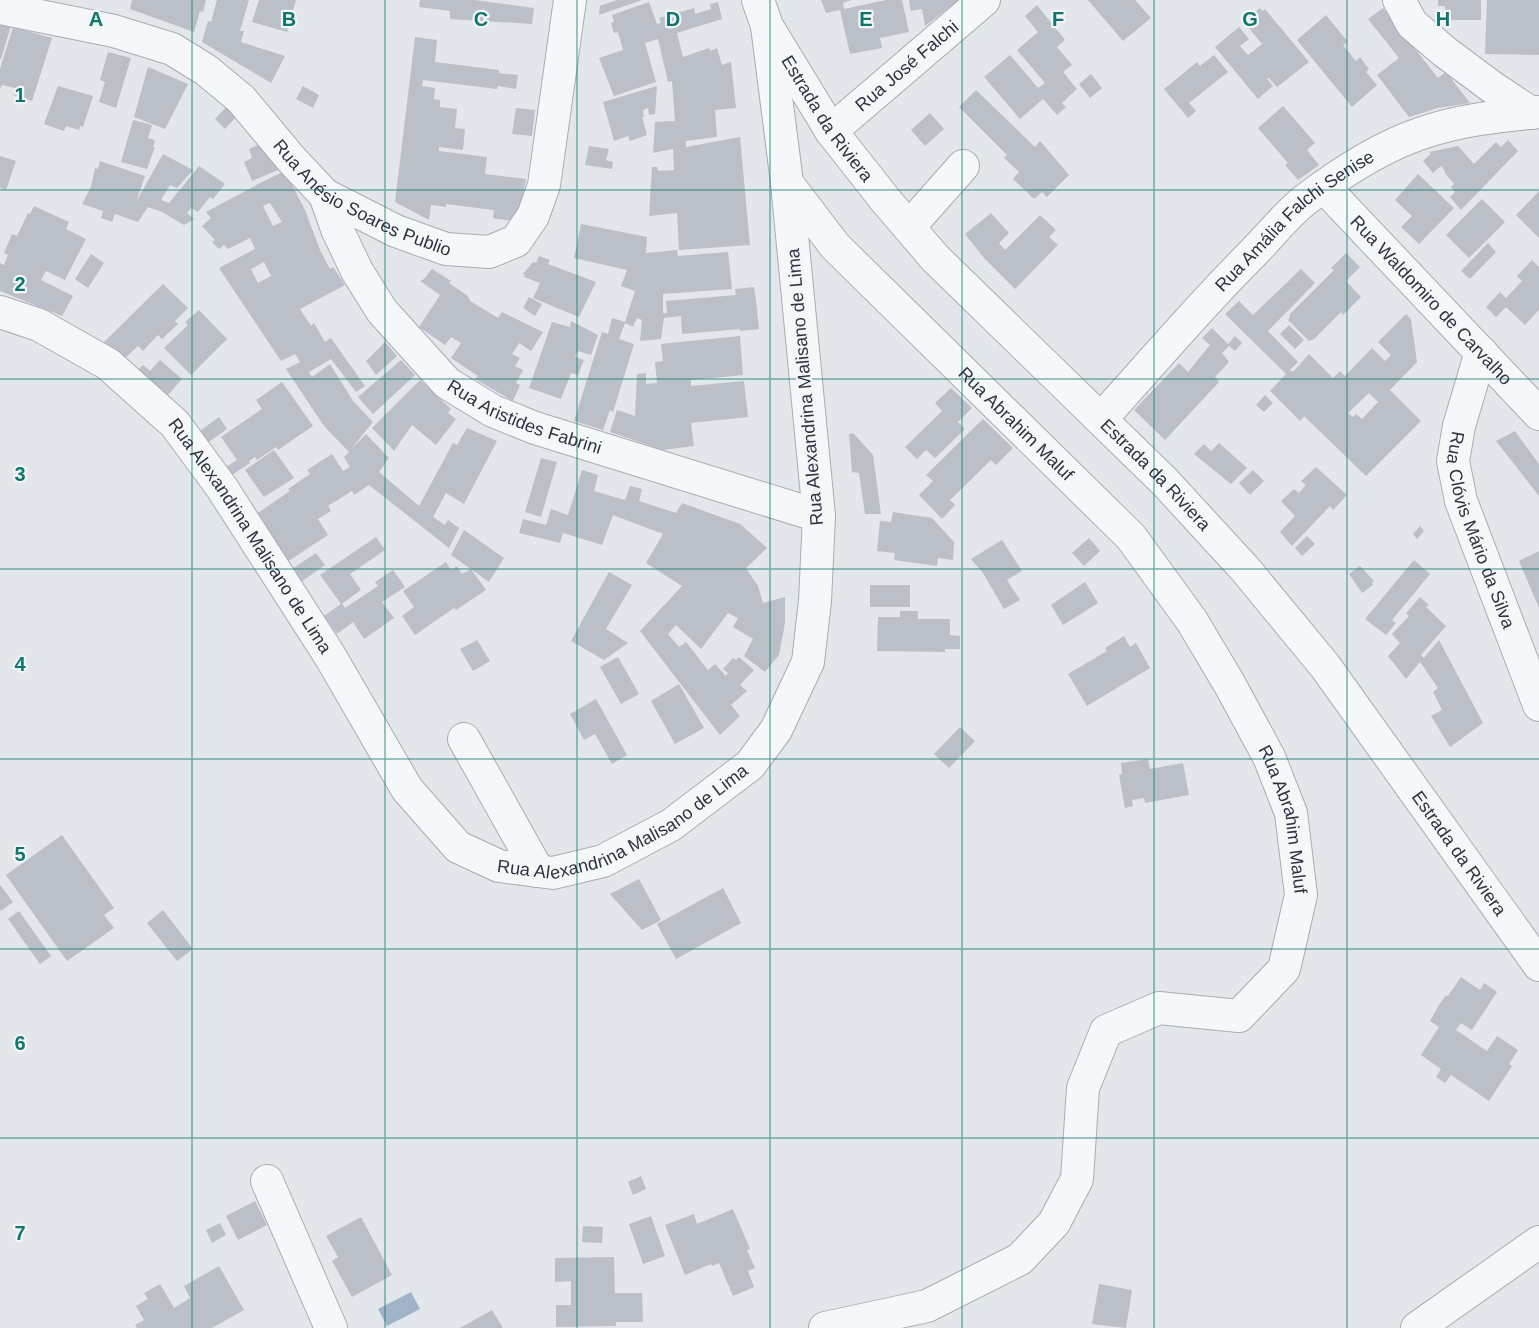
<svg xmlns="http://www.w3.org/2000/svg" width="1539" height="1328" font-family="Arial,sans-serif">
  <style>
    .water { fill: #a1b3c8 }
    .building { fill: #bbbfc7; fill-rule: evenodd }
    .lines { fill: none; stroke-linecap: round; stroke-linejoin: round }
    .minor-casing { stroke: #a8adb4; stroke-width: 34 }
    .minor { stroke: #f6f7f9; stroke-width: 32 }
    .grid { fill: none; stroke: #0f766e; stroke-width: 1.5; stroke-opacity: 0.55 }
    .labels { text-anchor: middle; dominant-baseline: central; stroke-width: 4.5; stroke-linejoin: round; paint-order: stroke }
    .street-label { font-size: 18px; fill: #2c3342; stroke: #f3f5f8 }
    .grid-label { font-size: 20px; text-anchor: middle; font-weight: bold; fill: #0f766e; stroke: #f3f5f8; stroke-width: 4.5; stroke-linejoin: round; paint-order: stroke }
  </style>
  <rect width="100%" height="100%" fill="#e3e6ea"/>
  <!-- water -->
  <path class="water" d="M411,1292L420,1309L387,1326L378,1309Z"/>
  <!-- building -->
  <g class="building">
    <path d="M132,0H206L203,12L200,11L194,32L130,9Z"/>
    <path d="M217,0H249L240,31H244L241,42L285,56L271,83L202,42L208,21L211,22Z"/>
    <path d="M259,0H296L287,32L252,22Z"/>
    <path d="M420,0H474L534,8L532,24L450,19V11L419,7Z"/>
    <path d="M617,0H642L599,15L600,6Z"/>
    <path d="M821,0H851L843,3L844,9L886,0H902L909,32L880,38L882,48L850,54L840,10L826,13Z"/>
    <path d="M909,0H959L925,26L922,9L911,11Z"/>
    <path d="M1088,0H1135L1151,18L1123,41Z"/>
    <path d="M1438,0H1481V20H1445V6H1438Z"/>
    <path d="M1487,0H1539V55L1485,54Z"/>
    <path d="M649,2L657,24L661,23L659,18L694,8L695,14L711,9L710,4L718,2L722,19L677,33L683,57L709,48L710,51L717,48L722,65L731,62L736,108L715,110L717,137L686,141V147L740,137L750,245L679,250L677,213L649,216L652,167H657L658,171L674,170L673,149L653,153L655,122L675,121L672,81L668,82L658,39L645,43L656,82L614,96L599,58L623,50L618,32L614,33L611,23L614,22L612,15Z"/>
    <path d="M1037,5L1065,40L1057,47L1072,65L1063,72L1077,89L1062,103L1066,107L1057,115L1043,99L1020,119L984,77L1010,55L1038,88L1045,83L1017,50L1038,32L1025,16Z"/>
    <path d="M1260,8L1262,11L1265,9L1309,62L1277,87L1269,78L1267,79L1273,86L1258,99L1215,47L1239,27L1249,39L1240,46L1248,55L1262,44L1244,22Z"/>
    <path d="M1383,8L1438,78L1446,72L1470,103L1438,108L1409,117L1377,75L1399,58L1368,19Z"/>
    <path d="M1326,15L1348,42L1343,45L1356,61L1360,57L1369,69L1366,72L1377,85L1352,107L1297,40Z"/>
    <path d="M0,23L11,26L1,59H0Z"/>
    <path d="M13,27L52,38L32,101L13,95L15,88L2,85L0,89V69Z"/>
    <path d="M415,37L437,40L435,62L499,70V73L518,75L516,89L498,86L497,89L423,80L422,86L435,88L434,99L440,100V107L457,109L455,128L465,129L463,150L439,147V151L487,157L485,174L526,179L521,205L512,221L493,218L494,210L446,204V207L431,205L429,220L395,202Z"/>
    <path d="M108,52L131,58L116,108L99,102L105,82L100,80Z"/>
    <path d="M1214,55L1228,72L1189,103L1196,111L1188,118L1164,89L1197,62L1200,66Z"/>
    <path d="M148,67L188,84L165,129L134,117Z"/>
    <path d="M1091,74L1102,88L1090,98L1079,84Z"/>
    <path d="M58,86L93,96L83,127L80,126L79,130L66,126L64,131L44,124Z"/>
    <path d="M303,86L319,95L313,108L296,99Z"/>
    <path d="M657,86L655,114L649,115L648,108L643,110L644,117H642L647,135L630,141L628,136L614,141L603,102Z"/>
    <path d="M976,90L1035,147L1040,141L1069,175L1047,197L1042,192L1034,199L1013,179L1019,172L1004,158L1007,155L959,107Z"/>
    <path d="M229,104L237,116L225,129L215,119Z"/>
    <path d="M1283,106L1315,143L1307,150L1319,165L1298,180L1285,165L1288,163L1258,128Z"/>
    <path d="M516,108L535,110L532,136L512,134Z"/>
    <path d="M930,113L944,129L925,146L911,130Z"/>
    <path d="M133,120L152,125L148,138L155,140L153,147H155L147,169L121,162Z"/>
    <path d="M268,140L280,169L252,181L244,162L252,158L249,149Z"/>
    <path d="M1508,140L1518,151L1461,210L1450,197L1455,192L1451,187L1454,184L1444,172L1445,171L1441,166L1433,173L1423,161L1431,154L1429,152L1458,146L1474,164L1496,142L1501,147Z"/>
    <path d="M589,146L609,149L606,160L613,162L612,169L585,165Z"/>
    <path d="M163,154L193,170L177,188L170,185L161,200L169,203L199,166L225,184L213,199L210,197L198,212L191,208L187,213L194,219L184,225L162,212L148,207L138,222L115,214L112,222L101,218L103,211L82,204L91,187L95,168L98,169L100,161L145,176L136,202Z"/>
    <path d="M0,156L16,161L6,190L0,188Z"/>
    <path d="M285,171L305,210L320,250L330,269L333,267L345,285L300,309L311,326L314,323L325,342L331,338L365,386L356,392L331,359L309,372L312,377L330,364L353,401L373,422L351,449L366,434L389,458L379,472L419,506L453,443L457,445L467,428L497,441L464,504L446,493L433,517L445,525L448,520L459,528L449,548L369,485L354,495L352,491L328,506L331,511L318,519L328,535L287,562L255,515L290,491L288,489L310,474L307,470L332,454L343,471L350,467L344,457L349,452L324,426L286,369L300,362L295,354L281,361L219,268L255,249L250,238L228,249L224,245L219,249L212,242L215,240L202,226L211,218L206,212L260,183ZM270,203L282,222L273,226L263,206ZM264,262L271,276L258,283L251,269Z"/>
    <path d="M1418,174L1454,208L1419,244L1401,227L1412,216L1395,200Z"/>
    <path d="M1539,191V238L1516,215Z"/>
    <path d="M1482,199L1505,222L1469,258L1446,235Z"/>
    <path d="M34,206L69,222L66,229L86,239L65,280L46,271L41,280L73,296L62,316L0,291V263L4,265L8,255L4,253L12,234L17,236L28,213L30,214Z"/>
    <path d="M991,213L1009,233L999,243L1005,250L1040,215L1056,230L1049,237L1058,245L1015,289L984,258L965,234Z"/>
    <path d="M581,224L647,237L646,253L677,250L678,256L728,252L732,289L663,294V313H667L666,301L736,295L735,289L754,287L757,309L759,329L740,331V329L682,334L681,316L664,318L661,339L640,341L642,320L637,318L633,327L625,323L619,339L634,344L613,412L610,410L603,430L574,421L602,332L608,334L612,318L625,322L635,291L621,286L627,270L574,258Z"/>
    <path d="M1488,243L1496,252L1470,279L1461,271Z"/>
    <path d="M1346,253L1360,267L1346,281L1361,297L1343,315L1341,312L1314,339L1309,341L1288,320L1290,317L1289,315L1334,270L1331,268Z"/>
    <path d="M91,254L104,263L88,288L75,279Z"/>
    <path d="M539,256L550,260L548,264L596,282L579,317L533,298L540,283L524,277L525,275L523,274L533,262L536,263Z"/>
    <path d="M1532,260L1539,267V310L1525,325L1506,307L1496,317L1486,307L1500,292L1506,298L1522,281L1517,276Z"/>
    <path d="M432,269L451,281L449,283L468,296L470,301L498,318L502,312L543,332L531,351L519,343L512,354L520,358L515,366L523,370L516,383L520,385L513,401L475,379L478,376L451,358L461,343L451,337L445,345L419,327L440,295L420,281L424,279Z"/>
    <path d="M1301,269L1315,283L1268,331L1298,362L1290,370L1293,372L1309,354L1333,378L1340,371L1345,376L1372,348L1385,361L1391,355L1378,342L1406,314L1411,319L1417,362L1390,390L1421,421L1366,476L1304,416L1300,421L1270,391L1286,374L1225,314L1239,301L1253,315ZM1369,393L1378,402L1362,419L1356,414L1353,417L1348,413Z"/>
    <path d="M163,284L188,308L175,321L178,324L162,339L158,335L143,351L138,346L124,359L104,342Z"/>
    <path d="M529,297L542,304L535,316L523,308Z"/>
    <path d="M199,310L227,339L191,375L164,348L188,325L185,322Z"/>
    <path d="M571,321L598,335L591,355L578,351L575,357L584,360L578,375L571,373L561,399L529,388L552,322L570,327Z"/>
    <path d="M1289,325L1304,340L1295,349L1280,334Z"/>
    <path d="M1212,328L1228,344L1235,336L1242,343L1235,351L1229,346L1222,353L1229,362L1215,377L1219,382L1165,440L1134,410L1179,363L1188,372L1210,345L1202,338Z"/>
    <path d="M740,336L743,375L691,380V386L744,381L748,417L691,423L694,446L663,450L610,432L617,410L635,416L637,374L646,373V384L657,383L655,362L663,361L661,344Z"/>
    <path d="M385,342L397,356L376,375L366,361Z"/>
    <path d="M160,360L182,379L167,396L138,370L143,365L150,371Z"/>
    <path d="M401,360L415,375L373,414L358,397Z"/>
    <path d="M420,380L451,409L448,413L456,419L436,445L412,425L394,451L372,428Z"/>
    <path d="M282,382L313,426L278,450L276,447L257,460L255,457L249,461L250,463L229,477L223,469L237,460L221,437L262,409L256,400Z"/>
    <path d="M951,388L972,408L958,422L965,429L935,458L926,450L917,459L905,447L942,411L935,403Z"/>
    <path d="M1265,395L1273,403L1264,412L1256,405Z"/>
    <path d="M219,417L227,429L206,444L197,433Z"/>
    <path d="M983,419L1013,448L996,465L991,460L950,500L955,505L942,519L919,495L933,481L926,475Z"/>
    <path d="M1515,431L1539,464V496L1496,441Z"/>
    <path d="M853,433L873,455L881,514H865L859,473L852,472L849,434Z"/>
    <path d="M1219,443L1247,468L1231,484L1194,454L1204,444L1211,451Z"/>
    <path d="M274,450L294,478L264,497L245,470Z"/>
    <path d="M541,458L557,462L541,517L525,512Z"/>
    <path d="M1316,467L1347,495L1333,510L1330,506L1292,546L1280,532L1295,516L1281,501L1294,489L1299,493L1306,485L1301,481Z"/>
    <path d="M582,470L598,475L594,491L625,500L630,486L642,489L639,501L676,513L682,503L740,524L767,548L746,568L758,586L763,603L785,597V623L779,655L765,672L744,656L753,639L733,627L738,618L728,613L701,649L676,625L668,634L679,647L686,642L708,670L715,664L726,676L728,673L723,669L733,658L736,660L739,657L754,670L740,685L747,691L731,705L740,716L720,735L640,631L682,586L646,563L663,534L613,515L602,545L563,533L560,543L519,533L523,519L546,525L551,509L568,515Z"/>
    <path d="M1253,470L1264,481L1250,495L1239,483Z"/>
    <path d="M893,512L932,518L954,542L953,560L938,558L937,566L894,560L895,553L877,551L880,521L891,522Z"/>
    <path d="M1420,526L1424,531L1417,539L1413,534Z"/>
    <path d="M464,530L504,558L489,582L451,555Z"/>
    <path d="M1307,536L1315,544L1302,556L1295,548Z"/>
    <path d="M376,537L385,550L350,574L361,590L343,603H342L345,608L378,586L375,582L393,570L405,587L382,602L394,618L364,639L353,622L337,634L324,616L341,604L320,575Z"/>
    <path d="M1089,538L1100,551L1084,566L1072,553Z"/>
    <path d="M1002,540L1022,571L1007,580L1020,600L1004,609L983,573L971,559Z"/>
    <path d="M1539,551V608L1519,561Z"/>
    <path d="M316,553L325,565L301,582L292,569Z"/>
    <path d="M1414,560L1430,574L1392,620L1396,623L1386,635L1365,619Z"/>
    <path d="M446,562L451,570L457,566L462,574L471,569L486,590L456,610L454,608L415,635L402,616L414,607L403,591Z"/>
    <path d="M1360,566L1374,581L1372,583L1373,585L1362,593L1349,574Z"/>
    <path d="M609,572L632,585L606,629L628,643L604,660L571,641Z"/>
    <path d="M1085,582L1098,603L1063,625L1051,605Z"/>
    <rect x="870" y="585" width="40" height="22"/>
    <path d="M1420,597L1429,605L1426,607L1446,626L1421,655L1424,658L1439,640L1483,723L1450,747L1431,716L1442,710L1433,692L1438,688L1420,662L1406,679L1388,656L1400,643L1392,634L1409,616L1406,613Z"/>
    <path d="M900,611H918V619H950V635L960,636V649H945V652L877,651L878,617H900Z"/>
    <path d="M1124,636L1130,647L1136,643L1150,668L1087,706L1068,674L1107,651L1105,648Z"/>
    <path d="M477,640L490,661L473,671L460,649Z"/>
    <path d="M618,657L639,694L621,704L600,667Z"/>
    <path d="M679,684L704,728L675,744L651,701Z"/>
    <path d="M596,699L627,755L612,764L595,734L584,740L570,714Z"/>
    <path d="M960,727L975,741L949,768L934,754Z"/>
    <path d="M1148,759L1150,769L1183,763L1189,795L1145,803L1144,798L1132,800L1133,806L1125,808L1119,775L1122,774L1121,763Z"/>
    <path d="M62,835L114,908L104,915L114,928L67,961L6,875Z"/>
    <path d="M639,879L661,920L642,930L610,894Z"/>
    <path d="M0,885L13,902L1,911L0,909Z"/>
    <path d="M723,888L741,923L676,959L657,924Z"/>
    <path d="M163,910L193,949L177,961L147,923Z"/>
    <path d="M19,911L51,956L40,964L8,919Z"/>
    <path d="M1461,977L1480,990L1484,983L1497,992L1472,1030L1461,1023L1456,1030L1487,1051L1497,1036L1518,1050L1509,1064L1512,1066L1489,1101L1451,1075L1445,1083L1436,1077L1441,1069L1421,1055L1439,1027L1430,1021L1439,1005L1446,995L1448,996Z"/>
    <path d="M641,1176L646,1189L633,1195L628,1182Z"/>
    <path d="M255,1201L267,1225L238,1240L226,1216Z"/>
    <path d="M733,1209L750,1249L747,1250L755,1268L748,1271L754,1287L733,1296L719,1263L712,1266L711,1264L685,1275L665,1225L694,1214L697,1224Z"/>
    <path d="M651,1216L665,1256L643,1264L629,1224Z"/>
    <path d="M361,1217L392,1275L352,1297L332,1261L338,1257L326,1236Z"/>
    <path d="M220,1223L226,1235L212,1243L206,1230Z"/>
    <path d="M583,1226L603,1227L602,1243L582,1242Z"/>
    <path d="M614,1257L615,1293H642L643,1322H616V1326L556,1327V1305H571V1281L555,1282V1258Z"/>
    <path d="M219,1266L244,1310L212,1328H137L135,1325L144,1320L136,1306L148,1299L144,1293L160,1284L174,1308L190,1298L184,1286Z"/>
    <path d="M1099,1284L1132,1290L1126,1328L1092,1324Z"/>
    <path d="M492,1310L503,1328H460Z"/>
  </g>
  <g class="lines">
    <!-- minor casing -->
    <g class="minor-casing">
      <g id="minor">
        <path id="s1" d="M758,0L767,26L831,131L887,202L935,258L1165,482L1245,569L1325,666L1539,965"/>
        <path d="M1399,0L1412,24L1445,52L1492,87L1531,113"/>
        <path id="s2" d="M0,8L114,31L172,49L206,70L241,99L292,160L325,195L396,231L446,249L489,252L516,241L533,216L544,185L570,0"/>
        <path id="s3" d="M831,131L984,0"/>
        <path id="s4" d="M787,183L835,246L1131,537L1192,621L1230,685L1269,757L1291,813L1301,895L1284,969L1239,1016L1159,1008L1106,1031L1083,1088L1077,1179L1054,1223L1020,1259L927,1306L825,1328"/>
        <path id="s5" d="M1324,187L1539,414"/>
        <path id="s6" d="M325,195L337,229L357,271L382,311L447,383L493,411L535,428L819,516"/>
        <path d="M909,227L963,166"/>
        <path id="s7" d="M0,312L39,325L108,364L175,424L222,488L330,656L407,789L458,847L499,866L553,873L603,861L671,825L750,765L776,730L808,662L815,601L819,516L787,183L767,26"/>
        <path id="s8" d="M1481,352L1459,426L1453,461L1461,501L1539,705"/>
        <path id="s9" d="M1101,419C1151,364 1199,307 1251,255C1269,237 1286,215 1305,200C1339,174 1379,148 1419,134C1457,120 1499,116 1539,112"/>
        <path d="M464,739L538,871"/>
        <path d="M267,1181L331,1328"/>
        <path d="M1417,1328L1539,1242"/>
      </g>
    </g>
    <!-- minor -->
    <use href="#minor" class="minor"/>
  </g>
  <!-- grid -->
  <path class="grid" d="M192,0V1328M385,0V1328M577,0V1328M770,0V1328M962,0V1328M1154,0V1328M1347,0V1328M0,190H1539M0,379H1539M0,569H1539M0,759H1539M0,949H1539M0,1138H1539"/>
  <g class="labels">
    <!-- street labels -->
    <g class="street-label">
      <text stroke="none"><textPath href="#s3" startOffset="100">Rua José Falchi</textPath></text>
      <text stroke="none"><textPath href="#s1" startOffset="138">Estrada da Riviera</textPath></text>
      <text stroke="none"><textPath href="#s2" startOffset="423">Rua Anésio Soares Publio</textPath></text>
      <text stroke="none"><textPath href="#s9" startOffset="278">Rua Amália Falchi Senise</textPath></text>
      <text stroke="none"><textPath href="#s5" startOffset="156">Rua Waldomiro de Carvalho</textPath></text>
      <text transform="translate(805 387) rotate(-95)">Rua Alexandrina Malisano de Lima</text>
      <text stroke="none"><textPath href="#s6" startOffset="312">Rua Aristides Fabrini</textPath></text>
      <text stroke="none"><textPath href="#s4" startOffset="333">Rua Abrahim Maluf</textPath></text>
      <text stroke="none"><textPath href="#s1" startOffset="624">Estrada da Riviera</textPath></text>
      <text stroke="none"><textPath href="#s8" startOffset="186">Rua Clóvis Mário da Silva</textPath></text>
      <text stroke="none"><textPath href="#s7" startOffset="345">Rua Alexandrina Malisano de Lima</textPath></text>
      <text stroke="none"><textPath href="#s7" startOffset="903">Rua Alexandrina Malisano de Lima</textPath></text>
      <text stroke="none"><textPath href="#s4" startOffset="819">Rua Abrahim Maluf</textPath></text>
      <text stroke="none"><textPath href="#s1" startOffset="1110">Estrada da Riviera</textPath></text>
    </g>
  </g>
  <g class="grid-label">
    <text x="96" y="26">A</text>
    <text x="289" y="26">B</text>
    <text x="481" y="26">C</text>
    <text x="673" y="26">D</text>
    <text x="866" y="26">E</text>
    <text x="1058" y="26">F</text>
    <text x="1250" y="26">G</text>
    <text x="1443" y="26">H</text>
    <text x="20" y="102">1</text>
    <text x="20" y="291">2</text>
    <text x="20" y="481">3</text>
    <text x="20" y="671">4</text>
    <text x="20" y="861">5</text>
    <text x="20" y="1050">6</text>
    <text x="20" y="1240">7</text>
  </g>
</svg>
